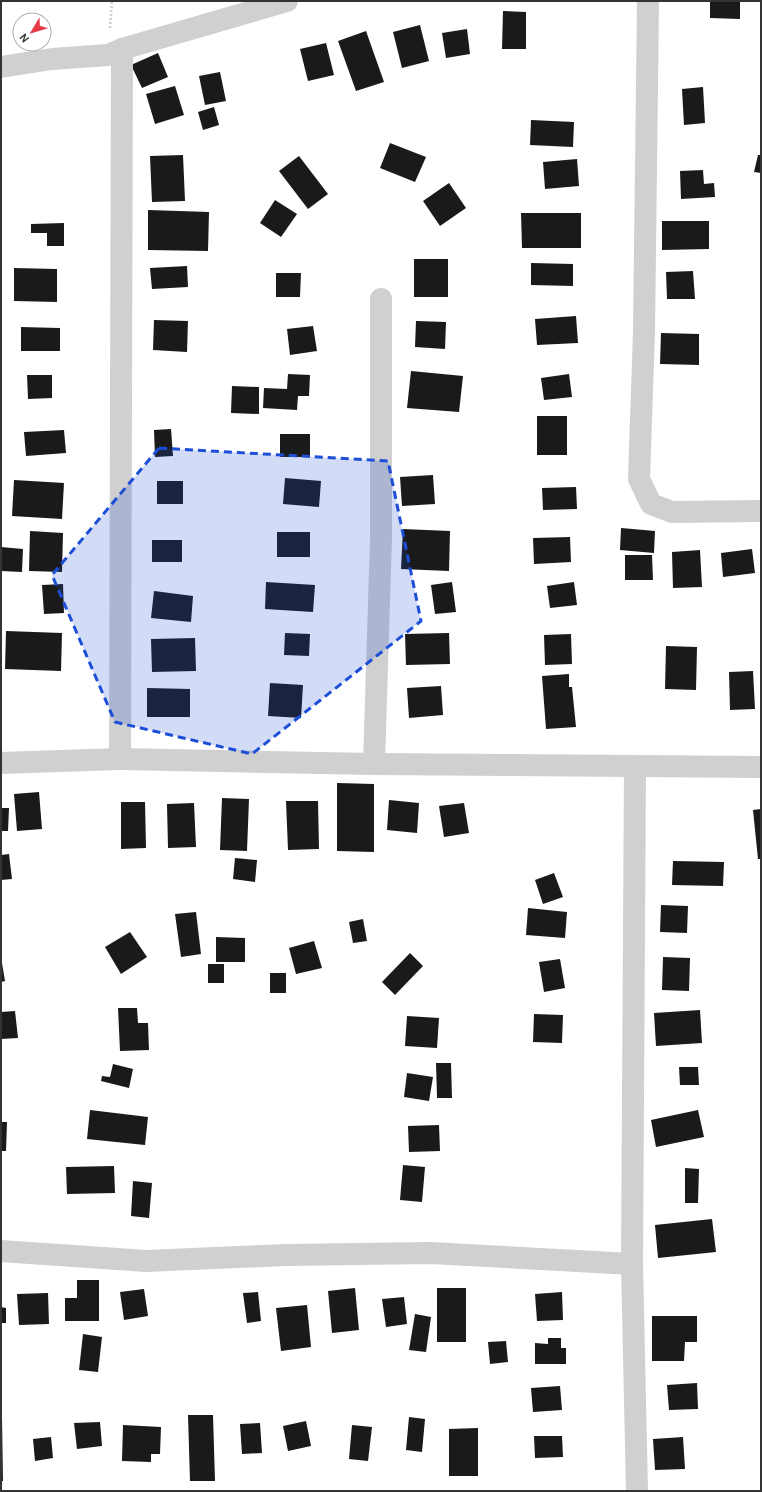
<svg xmlns="http://www.w3.org/2000/svg" width="762" height="1492" font-family="Cabin,sans-serif">
  <style>
    .building { fill: #1a1a1a }
    .lines { fill: none; stroke-linecap: round; stroke-linejoin: round }
    .path { stroke: #cdcdcd; stroke-width: 2.5; stroke-dasharray: 2 2; stroke-linecap: butt }
    .minor { stroke: #d0d0d0; stroke-width: 22 }
    .marked { fill: #1d4ed8; fill-opacity: 0.2; stroke: #1d4ed8; stroke-width: 3; stroke-dasharray: 8 5; stroke-linejoin: round }
  </style>
  <rect width="100%" height="100%" fill="#fff"/>
  <!-- building -->
  <g class="building">
    <path d="M710,1H740V19L710,18Z"/>
    <path d="M503,11L526,12V49H502Z"/>
    <path d="M420,25L429,61L402,68L393,32Z"/>
    <path d="M467,29L470,54L446,58L442,33Z"/>
    <path d="M366,31L384,82L356,91L338,41Z"/>
    <path d="M326,43L334,75L308,81L300,49Z"/>
    <path d="M158,53L168,77L142,88L131,65Z"/>
    <path d="M220,72L226,101L205,105L199,76Z"/>
    <path d="M175,86L184,115L155,124L146,94Z"/>
    <path d="M703,87L705,123L684,125L682,89Z"/>
    <path d="M214,107L219,125L203,130L198,112Z"/>
    <path d="M531,120L574,122L573,147L530,145Z"/>
    <path d="M390,143L426,157L415,182L380,168Z"/>
    <path d="M183,155L185,201L152,202L150,156Z"/>
    <path d="M758,155H761V173L754,172Z"/>
    <path d="M299,156L328,194L308,209L279,171Z"/>
    <path d="M577,159L579,186L545,189L543,162Z"/>
    <path d="M703,170L704,184L714,183L715,197L681,199L680,171Z"/>
    <path d="M449,183L466,208L440,226L423,201Z"/>
    <path d="M275,200L297,214L281,237L260,223Z"/>
    <path d="M148,210L209,212L208,251L148,250Z"/>
    <path d="M521,213H581V248H522Z"/>
    <path d="M662,221H709V249L662,250Z"/>
    <path d="M64,223V246H47V233H31V224Z"/>
    <rect x="414" y="259" width="34" height="38"/>
    <path d="M531,263L573,264V286L531,285Z"/>
    <path d="M187,266L188,287L152,289L150,268Z"/>
    <path d="M14,268L57,269V302L14,301Z"/>
    <path d="M693,271L695,299H667L666,272Z"/>
    <path d="M276,273H301L300,297H276Z"/>
    <path d="M576,316L578,343L537,345L535,319Z"/>
    <path d="M154,320L188,321L187,352L153,350Z"/>
    <path d="M416,321L446,322L445,349L415,347Z"/>
    <path d="M313,326L317,351L290,355L287,329Z"/>
    <path d="M21,327L60,328V351H21Z"/>
    <path d="M661,333L699,334V365L660,364Z"/>
    <path d="M411,371L463,376L459,412L407,408Z"/>
    <path d="M288,374L310,375L309,396H298L297,410L263,408L264,388L287,389Z"/>
    <path d="M569,374L572,397L544,400L541,378Z"/>
    <path d="M27,375H52V398L28,399Z"/>
    <path d="M232,386L259,387V414L231,413Z"/>
    <rect x="537" y="416" width="30" height="39"/>
    <path d="M171,429L173,456L155,457L154,430Z"/>
    <path d="M64,430L66,453L26,456L24,432Z"/>
    <rect x="280" y="434" width="30" height="23"/>
    <path d="M433,475L435,504L402,506L400,477Z"/>
    <path d="M285,478L321,481L319,507L283,504Z"/>
    <path d="M14,480L64,483L62,519L12,516Z"/>
    <rect x="157" y="481" width="26" height="23"/>
    <path d="M576,487L577,509L543,510L542,488Z"/>
    <path d="M621,528L655,531L654,553L620,550Z"/>
    <path d="M403,529L450,531L449,571L401,569Z"/>
    <path d="M30,531L63,533L62,572L29,571Z"/>
    <rect x="277" y="532" width="33" height="25"/>
    <path d="M570,537L571,562L534,564L533,538Z"/>
    <rect x="152" y="540" width="30" height="22"/>
    <path d="M1,547L23,549L22,572L1,571Z"/>
    <path d="M752,549L755,573L723,577L721,553Z"/>
    <path d="M700,550L702,587L673,588L672,552Z"/>
    <path d="M625,555H652L653,580H625Z"/>
    <path d="M266,582L315,585L313,612L265,609Z"/>
    <path d="M452,582L456,612L435,614L431,585Z"/>
    <path d="M574,582L577,605L550,608L547,586Z"/>
    <path d="M63,584L64,613L44,614L42,585Z"/>
    <path d="M154,591L193,596L191,622L151,618Z"/>
    <path d="M6,631L62,633L61,671L5,669Z"/>
    <path d="M285,633L310,634L309,656L284,655Z"/>
    <path d="M449,633L450,664L406,665L405,634Z"/>
    <path d="M571,634L572,664L545,665L544,635Z"/>
    <path d="M195,638L196,671L152,672L151,639Z"/>
    <path d="M666,646L697,647L696,690L665,689Z"/>
    <path d="M753,671L755,709L730,710L729,672Z"/>
    <path d="M569,674V687H572L576,727L546,729L542,676Z"/>
    <path d="M270,683L303,685L301,718L268,716Z"/>
    <path d="M441,686L443,715L409,718L407,688Z"/>
    <path d="M147,688L190,689V717H147Z"/>
    <path d="M337,783L374,784V852L337,851Z"/>
    <path d="M39,792L42,829L17,831L14,794Z"/>
    <path d="M222,798L249,799L247,851L220,850Z"/>
    <path d="M389,800L419,803L417,833L387,830Z"/>
    <path d="M286,801H318L319,849L288,850Z"/>
    <path d="M121,802H145L146,848L121,849Z"/>
    <path d="M194,803L196,847L168,848L167,804Z"/>
    <path d="M464,803L469,833L444,837L439,806Z"/>
    <path d="M1,808H9L8,831H1Z"/>
    <path d="M761,809V859H758L753,810Z"/>
    <path d="M9,854L12,879L1,880V855Z"/>
    <path d="M235,858L257,860L255,882L233,879Z"/>
    <path d="M673,861L724,862L723,886L672,885Z"/>
    <path d="M554,873L563,897L543,904L535,880Z"/>
    <path d="M661,905L688,906L687,933L660,932Z"/>
    <path d="M528,908L567,912L565,938L526,935Z"/>
    <path d="M196,912L201,954L181,957L175,914Z"/>
    <path d="M363,919L367,941L353,943L349,922Z"/>
    <path d="M130,932L147,957L121,974L105,947Z"/>
    <path d="M216,937L245,938V962H216Z"/>
    <path d="M314,941L322,968L296,974L289,948Z"/>
    <path d="M410,953L423,966L395,995L382,982Z"/>
    <path d="M1,957L5,981L1,982Z"/>
    <path d="M663,957L690,958L689,991L662,990Z"/>
    <path d="M560,959L565,988L544,992L539,962Z"/>
    <rect x="208" y="964" width="16" height="19"/>
    <rect x="270" y="973" width="16" height="20"/>
    <path d="M118,1008H137L138,1023H148L149,1050L120,1051Z"/>
    <path d="M700,1010L702,1043L656,1046L654,1013Z"/>
    <path d="M15,1011L18,1038L1,1039V1012Z"/>
    <path d="M534,1014L563,1015L562,1043L533,1042Z"/>
    <path d="M407,1016L439,1018L437,1048L405,1046Z"/>
    <path d="M436,1063H451L452,1098H437Z"/>
    <path d="M113,1064L133,1069L129,1088L101,1081L102,1076L110,1077Z"/>
    <path d="M679,1067H698L699,1085H680Z"/>
    <path d="M407,1073L433,1077L429,1101L404,1097Z"/>
    <path d="M90,1110L148,1117L145,1145L87,1139Z"/>
    <path d="M698,1110L704,1137L656,1147L651,1120Z"/>
    <path d="M1,1122H7L6,1151H1Z"/>
    <path d="M439,1125L440,1151L409,1152L408,1126Z"/>
    <path d="M403,1165L425,1167L422,1202L400,1200Z"/>
    <path d="M114,1166L115,1193L67,1194L66,1167Z"/>
    <path d="M685,1168L699,1169L698,1203H685Z"/>
    <path d="M133,1181L152,1183L149,1218L131,1216Z"/>
    <path d="M712,1219L716,1252L658,1258L655,1225Z"/>
    <path d="M77,1280H99V1321H65V1298H77Z"/>
    <path d="M355,1288L359,1330L332,1333L328,1291Z"/>
    <rect x="437" y="1288" width="29" height="54"/>
    <path d="M144,1289L148,1316L124,1320L120,1292Z"/>
    <path d="M258,1292L261,1321L247,1323L243,1293Z"/>
    <path d="M562,1292L563,1320L537,1321L535,1294Z"/>
    <path d="M48,1293L49,1324L19,1325L17,1294Z"/>
    <path d="M404,1297L407,1324L386,1327L382,1299Z"/>
    <path d="M307,1305L311,1347L281,1351L276,1308Z"/>
    <path d="M1,1307L6,1308V1323H1Z"/>
    <path d="M415,1314L431,1317L426,1352L409,1350Z"/>
    <path d="M652,1316H697V1342H685L684,1361H652Z"/>
    <path d="M83,1334L102,1337L98,1372L79,1370Z"/>
    <path d="M548,1338H561V1348H566V1364H535V1343L548,1344Z"/>
    <path d="M506,1341L508,1362L490,1364L488,1342Z"/>
    <path d="M697,1383L698,1409L669,1410L667,1385Z"/>
    <path d="M560,1386L562,1410L533,1412L531,1388Z"/>
    <path d="M188,1415H213L215,1481H190Z"/>
    <path d="M409,1417L425,1419L422,1452L406,1450Z"/>
    <path d="M1,1418H2L3,1481H1Z"/>
    <path d="M306,1421L311,1446L288,1451L283,1426Z"/>
    <path d="M100,1422L102,1446L77,1449L74,1423Z"/>
    <path d="M260,1423L262,1453L242,1454L240,1424Z"/>
    <path d="M123,1425L161,1427L160,1454H151V1462L122,1461Z"/>
    <path d="M352,1425L372,1427L368,1461L349,1459Z"/>
    <path d="M478,1428V1476H449V1429Z"/>
    <path d="M534,1436H562L563,1457L535,1458Z"/>
    <path d="M51,1437L53,1458L35,1461L33,1439Z"/>
    <path d="M683,1437L685,1469L655,1470L653,1439Z"/>
  </g>
  <g class="lines">
    <!-- path -->
    <path class="path" d="M110,28L112,1"/>
    <!-- minor -->
    <g class="minor">
      <path d="M648,1L644,332L639,479L651,504L672,512L761,511"/>
      <path d="M122,49L120,759L374,764L761,767"/>
      <path d="M1,67L52,59L108,55L122,49L287,1"/>
      <path d="M1,763L120,759"/>
      <path d="M374,764L381,538V299"/>
      <path d="M635,766L632,1264L637,1491"/>
      <path d="M1,1251L146,1261L286,1255L430,1253L632,1264"/>
    </g>
  </g>
  <!-- marked area -->
  <path class="marked" d="M159,448L388,461L421,621L252,754L115,722L52,575Z"/>
  <!-- border -->
  <rect width="762" height="1492" fill="none" stroke="#333333" stroke-width="4"/>
  <!-- north arrow -->
  <g transform="translate(32 32) rotate(232)"><circle r="19" fill="#ffffff" stroke="#adadad"/>
  <path d="M0-3L7 15L0 10L-7 15Z" fill="#e63946"/>
  <text y="-6" font-size="11" font-weight="bold" text-anchor="middle" fill="#333333">N</text>
  </g>
</svg>
